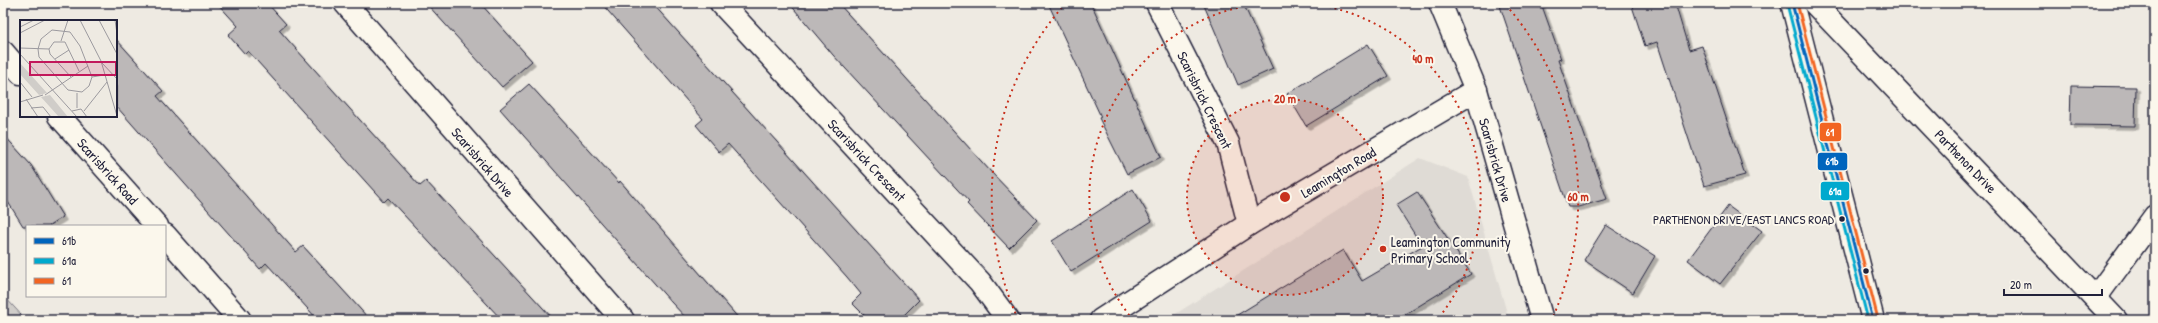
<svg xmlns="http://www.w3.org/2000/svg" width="2158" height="323" font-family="'Patrick Hand',sans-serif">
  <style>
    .built { fill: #dfdbd5 }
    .green { fill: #d0cdc9; stroke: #797882 }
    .building { fill: #bcb8b8; stroke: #22223b; filter: url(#shadow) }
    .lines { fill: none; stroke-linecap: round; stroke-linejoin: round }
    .minor-casing { stroke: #22223b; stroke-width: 25 }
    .secondary-casing { stroke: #22223b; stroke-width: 25 }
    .minor { stroke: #fbf7ec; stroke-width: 22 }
    .secondary { stroke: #fbf7ec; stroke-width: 22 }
    .bus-1-casing { stroke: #fbf7ec; stroke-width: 6 }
    .bus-2-casing { stroke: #fbf7ec; stroke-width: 6 }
    .bus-3-casing { stroke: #fbf7ec; stroke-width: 6 }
    .bus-1 { stroke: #0065bd; stroke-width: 3 }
    .bus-2 { stroke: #00a9ce; stroke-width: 3 }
    .bus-3 { stroke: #f26522; stroke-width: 3 }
    .ring { fill: none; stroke: #c8321e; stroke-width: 2; stroke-dasharray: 2 4 }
    .bus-dot { fill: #22223b; stroke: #fbf7ec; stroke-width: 1.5 }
    .poi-dot { fill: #c8321e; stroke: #fbf7ec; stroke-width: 1.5 }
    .labels { text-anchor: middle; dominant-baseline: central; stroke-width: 4; stroke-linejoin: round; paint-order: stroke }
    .bus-label { font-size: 13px; fill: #22223b; stroke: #fbf7ec; text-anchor: end }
    .street-label { font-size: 14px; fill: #22223b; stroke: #fbf7ec }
    .poi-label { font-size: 14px; fill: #22223b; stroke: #fbf7ec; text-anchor: start }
    .inset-road { fill: none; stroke: #9c9a9f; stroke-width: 1 }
    .view { fill: #c2185b; fill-opacity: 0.15; stroke: #c2185b; stroke-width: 2 }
    .inset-edge { fill: none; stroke: #22223b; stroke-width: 2 }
    .centre { fill: #c8321e; stroke: #fbf7ec; stroke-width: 2 }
    .ring-label { font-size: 12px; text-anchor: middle; font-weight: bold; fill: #c8321e; stroke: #fbf7ec; stroke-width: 4; stroke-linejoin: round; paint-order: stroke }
    .line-badge { stroke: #fbf7ec; stroke-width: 1.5 }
    .badge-label { font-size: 11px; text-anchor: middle; font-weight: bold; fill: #fff }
  </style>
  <defs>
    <filter id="shadow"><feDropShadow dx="3.5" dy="3.5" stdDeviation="0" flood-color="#0004"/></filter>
  </defs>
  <rect width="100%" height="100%" fill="#eeeae2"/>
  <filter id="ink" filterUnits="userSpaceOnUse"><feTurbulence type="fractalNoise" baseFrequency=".025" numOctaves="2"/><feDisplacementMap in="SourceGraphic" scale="8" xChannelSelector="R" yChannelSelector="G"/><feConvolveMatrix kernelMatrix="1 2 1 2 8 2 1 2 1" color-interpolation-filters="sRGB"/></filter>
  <g filter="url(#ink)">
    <!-- built -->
    <path class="built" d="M1420,158L1468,177L1509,320H1166Z"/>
    <!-- green -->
    <path class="green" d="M3,295L26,320H3Z"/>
    <!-- building -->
    <g class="building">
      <path d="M217,3H267L286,24L279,30L349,108L420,186L426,181L554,320H502L388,198L384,202L248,51L245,54L228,35L238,26Z"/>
      <path d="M426,3H480L532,61L502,87Z"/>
      <path d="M601,3H652L919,300L899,320H869L852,303L861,294L847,277L728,144L719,152L696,125L703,119Z"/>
      <path d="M789,3H838L991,172L1037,220L1009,248L967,204L969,202L833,55Z"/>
      <path d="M1048,3H1091L1161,157L1127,174L1099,118L1101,117Z"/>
      <path d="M1203,3H1243L1273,69L1238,85Z"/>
      <path d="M1499,3H1541L1561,59L1558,60L1607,199L1578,207H1568Z"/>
      <path d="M1631,3H1675L1689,50L1702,46L1745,175L1704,186L1657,42L1645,46Z"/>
      <path d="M116,39L163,91L157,96L296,252L303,246L370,320H318L266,263L260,269L116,106Z"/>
      <path d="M1368,44L1388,76L1306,126L1287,94Z"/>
      <path d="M529,84L619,183L620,181L740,320H688L671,302L500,109Z"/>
      <path d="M2071,86L2136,87L2135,126L2070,125Z"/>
      <path d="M3,134L31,165L63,217L49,226H23L3,194Z"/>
      <path d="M1133,189L1152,221L1071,272L1052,241Z"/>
      <path d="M1417,192L1471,274L1396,320H1229L1343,250L1362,281L1422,246L1396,205Z"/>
      <path d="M1728,206L1762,231L1720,284L1688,260Z"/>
      <path d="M1606,225L1655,256L1633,293L1584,260Z"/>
    </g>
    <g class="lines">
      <!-- minor casing -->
      <g class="minor-casing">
        <g id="minor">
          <path d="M345,3L623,320"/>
          <path d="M721,3L980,282L1008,320"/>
          <path d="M1157,3L1228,143L1249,224"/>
          <path d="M1440,3L1476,90L1542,320"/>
          <path d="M1814,3L2116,320"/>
          <path d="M3,52L21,73"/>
          <path d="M59,116L157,226"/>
          <path d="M165,235L240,320"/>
          <path d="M2096,297L2155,216"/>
          <path d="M1101,320L1249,224L1476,90"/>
        </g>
      </g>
      <!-- secondary casing -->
      <g class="secondary-casing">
        <path id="secondary" d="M1792,3L1873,320"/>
      </g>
      <!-- minor -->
      <use href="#minor" class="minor"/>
      <!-- secondary -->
      <use href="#secondary" class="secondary"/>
      <!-- bus-1 casing -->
      <g class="bus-1-casing">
        <path id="bus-1" d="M1792,3L1873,320"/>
      </g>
      <!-- bus-2 casing -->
      <g class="bus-2-casing">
        <path id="bus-2" d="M1787,4L1868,320"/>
      </g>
      <!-- bus-3 casing -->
      <g class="bus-3-casing">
        <path id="bus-3" d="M1797,3L1878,319"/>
      </g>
      <!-- bus-1 -->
      <use href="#bus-1" class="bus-1"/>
      <!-- bus-2 -->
      <use href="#bus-2" class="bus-2"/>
      <!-- bus-3 -->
      <use href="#bus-3" class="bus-3"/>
    </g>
  </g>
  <!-- distance rings -->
  <circle cx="1285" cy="197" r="98" fill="#c8321e" fill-opacity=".12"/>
  <g class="ring">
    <circle cx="1285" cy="197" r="98"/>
    <path d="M1133 320A195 195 0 0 1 1265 3M1305 3A195 195 0 0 1 1437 320"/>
    <path d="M1018 319A293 293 0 0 1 1064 5M1506 5A293 293 0 0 1 1552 319"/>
  </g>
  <!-- markers -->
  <g class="bus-dot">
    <circle cx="1842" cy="219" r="3.5"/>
    <circle cx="1866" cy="271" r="3.5"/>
  </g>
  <circle class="poi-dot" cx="1383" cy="249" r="4"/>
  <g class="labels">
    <!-- bus labels -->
    <g class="bus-label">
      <text x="1834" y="219">PARTHENON DRIVE/EAST LANCS ROAD</text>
    </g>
    <!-- street labels -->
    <g class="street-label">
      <text transform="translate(1205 100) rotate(64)">Scarisbrick Crescent</text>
      <text transform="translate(867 160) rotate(47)">Scarisbrick Crescent</text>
      <text transform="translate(1496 160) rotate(74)">Scarisbrick Drive</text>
      <text transform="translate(1966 161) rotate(46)">Parthenon Drive</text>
      <text transform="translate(483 162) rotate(49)">Scarisbrick Drive</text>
      <text transform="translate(108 171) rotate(48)">Scarisbrick Road</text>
      <text transform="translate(1338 172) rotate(-31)">Leamington Road</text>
    </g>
    <!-- poi labels -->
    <g class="poi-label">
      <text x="1391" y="241">Leamington Community<tspan x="1391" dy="16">Primary School</tspan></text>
    </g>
  </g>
  <!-- overview -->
  <g transform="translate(20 20)">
    <rect width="97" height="97" fill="#eeeae2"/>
    <path d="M0,43L27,73L19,75L0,54ZM30,75L48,97H39L21,77Z" fill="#d0cdc9"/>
    <path class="inset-road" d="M60,0L81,41L97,96M79,0L97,34M95,0L97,14M0,7L14,0M32,10L50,12L60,26L72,57L69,66L62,72L48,70L19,37L18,29L21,19ZM0,13L25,0M41,21L48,0M0,28L29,29M0,34L57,97M35,39L49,30M82,43L97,59M51,57L30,34L29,29L34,22H45L59,51M72,57L84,55M0,62L12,77M57,73V88M25,75L68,46M6,79L18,97M0,82L23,75M11,88L23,87L31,97M52,91L61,89L67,97M64,91L87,62"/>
    <path class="view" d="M10,42H96V55H10Z"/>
    <rect width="97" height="97" class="inset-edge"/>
  </g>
  <circle cx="1285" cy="197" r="6" class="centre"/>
  <g class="ring-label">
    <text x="1423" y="63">40 m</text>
    <text x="1285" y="103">20 m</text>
    <text x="1578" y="201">60 m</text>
  </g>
  <g class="line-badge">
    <rect x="1819" y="122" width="23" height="20" rx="4" fill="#f26522"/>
    <rect x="1817" y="152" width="31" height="19" rx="4" fill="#0065bd"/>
    <rect x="1820" y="181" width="30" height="20" rx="4" fill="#00a9ce"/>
  </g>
  <g class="badge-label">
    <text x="1830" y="136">61</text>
    <text x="1832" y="165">61b</text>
    <text x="1835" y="195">61a</text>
  </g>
  <!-- margin -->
  <rect width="2158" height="323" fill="none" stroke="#fbf7ec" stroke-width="16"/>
  <rect x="8" y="8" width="2142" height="307" fill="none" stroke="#22223b" stroke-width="1.5" filter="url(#ink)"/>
  <!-- legend -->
  <rect x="26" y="225" width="140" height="72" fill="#fbf7ec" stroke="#a4a2a5"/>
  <rect x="34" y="238" width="20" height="6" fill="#0065bd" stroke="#a4a2a5"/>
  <text x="62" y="245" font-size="12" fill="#22223b">61b</text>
  <rect x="34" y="258" width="20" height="6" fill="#00a9ce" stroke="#a4a2a5"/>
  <text x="62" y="265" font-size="12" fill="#22223b">61a</text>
  <rect x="34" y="278" width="20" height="6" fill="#f26522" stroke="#a4a2a5"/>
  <text x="62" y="285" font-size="12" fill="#22223b">61</text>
  <!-- scale -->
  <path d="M2004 289v6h98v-6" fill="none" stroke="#22223b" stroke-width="2"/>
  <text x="2010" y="289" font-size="12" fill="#22223b" stroke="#fbf7ec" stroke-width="3" paint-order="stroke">20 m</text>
</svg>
